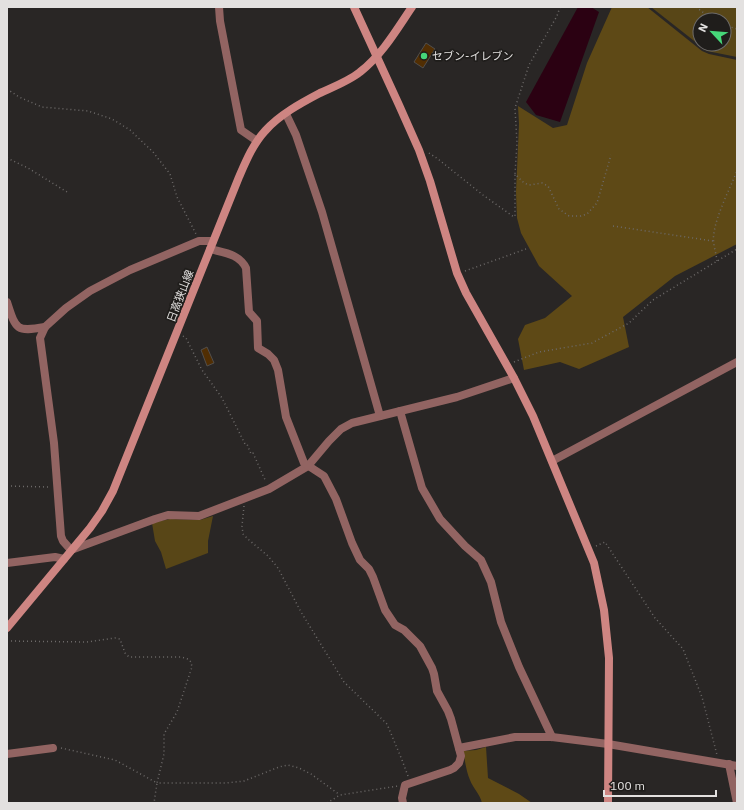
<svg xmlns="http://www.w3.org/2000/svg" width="744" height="810" font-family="'IBM Plex Sans','Noto Sans JP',sans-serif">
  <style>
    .green { fill: #584617; fill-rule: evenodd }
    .forest { fill: #5e4916 }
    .water { fill: #2b0112 }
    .building { fill: #512e03; stroke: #514e4c }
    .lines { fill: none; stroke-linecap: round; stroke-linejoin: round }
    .path { stroke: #6d6a69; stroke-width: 1.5; stroke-dasharray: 1 3; stroke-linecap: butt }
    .street { stroke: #926462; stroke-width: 8 }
    .secondary { stroke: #ce8582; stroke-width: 8 }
    .poi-dot { fill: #46d779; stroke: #1f1d1b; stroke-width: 1.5 }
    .labels { text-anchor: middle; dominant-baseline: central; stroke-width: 3.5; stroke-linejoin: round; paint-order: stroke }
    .poi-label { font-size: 11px; fill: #e3e1e0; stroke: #1f1d1b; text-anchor: start }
    .street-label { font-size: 11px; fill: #e3e1e0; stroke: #1f1d1b }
  </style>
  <rect width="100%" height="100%" fill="#292625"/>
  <!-- green -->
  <g class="green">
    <path d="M651,7H737V57L707,51ZM700,20H724V44H700Z"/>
    <path d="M213,516L208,541V553L166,569L161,552L155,541L152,523L170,519L200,520Z"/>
  </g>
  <!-- forest -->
  <g class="forest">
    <path d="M612,7H647L702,51L709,54L737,60V244L675,276L623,317L629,347L579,369L560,362L524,370L518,339L525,325L545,318L572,296L539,266L521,233L517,218L516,192L519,124L518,106L553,128L567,125L587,63Z"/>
    <path d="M486,747L488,778L519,794L532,803H536H482C480,794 473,788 470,780C466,771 465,760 463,751L476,750Z"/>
  </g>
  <!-- water -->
  <path class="water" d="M578,7H591L599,12L560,122L536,115L526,102Z"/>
  <!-- building -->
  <g class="building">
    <path d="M426,43L435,49L423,68L414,62Z"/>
    <path d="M207,347L214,363L207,366L201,350Z"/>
  </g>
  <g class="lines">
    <!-- path -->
    <g class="path">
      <path d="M560,7L557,16L529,65L515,108L517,143L515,174L524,183L529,185L542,183L548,186L559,209L569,216H581L587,214L597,203L611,155"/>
      <path d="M696,7L713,20"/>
      <path d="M724,25L737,29"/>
      <path d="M7,89L19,97L42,107L88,111L112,119L130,130L153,152L170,174L177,197L196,234"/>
      <path d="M429,153L438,159L483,195L514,217L515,216V174"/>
      <path d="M7,158L28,168L67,192"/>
      <path d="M613,226L713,241"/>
      <path d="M717,261C716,252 712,242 714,233C716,216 730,188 737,171"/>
      <path d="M465,271L526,249"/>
      <path d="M183,336L186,338L202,370L222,398L245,444H247L251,454L253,453L266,482"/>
      <path d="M514,362L539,352L592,343L629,323L653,300L737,249"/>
      <path d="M7,486L49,487"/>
      <path d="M244,506L242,526L243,534L249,540L268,556L278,568L301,612L344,682L387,724L402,760L408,776"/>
      <path d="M596,546L605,542L655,618L683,649L702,697L717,755"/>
      <path d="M7,641L87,642L115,638L120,639L125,653L129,657H181L188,659L191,662L192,667L177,712L164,734V754L157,783H226L244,781L279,767L288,765L299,768L311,774L340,795"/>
      <path d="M61,748L115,760L157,783L154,803"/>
      <path d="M327,803L340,795L398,786"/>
    </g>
    <!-- street -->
    <g class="street">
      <path d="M219,7L220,21L241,130L257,141"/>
      <path d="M286,114L296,135L322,212L380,416"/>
      <path d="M213,241H199L130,270L90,291L66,308L45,327L40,338L54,443L61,536L63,541L71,550L155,519L168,515L199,516L269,489L308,466L329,441L341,429L352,423L457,397L514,378"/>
      <path d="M210,249C225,253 239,254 246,268L249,312L257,321L258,348L268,354L274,360L278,370L286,417L304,463L324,476L336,499L352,543L360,560L369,569L373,577L385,610L395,625L404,630L420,646L432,668L434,674L437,691L448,711L451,719L461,756L459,763L454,768L450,770L405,785L402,798L403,803"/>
      <path d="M7,302C16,330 16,332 45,327"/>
      <path d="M400,411L422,488L440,519L465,546L481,560L491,582L501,622L519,667L552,737"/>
      <path d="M552,461L737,362"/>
      <path d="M7,563L55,557L64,559"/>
      <path d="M459,748L515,737H552L608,744L737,766"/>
      <path d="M7,754L53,748"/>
      <path d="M729,764L737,803"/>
    </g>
    <!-- secondary -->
    <g class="secondary">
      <path d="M354,7L399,105L419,150L430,181L457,273L466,293L514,378L533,416L594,563L604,610L609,658L608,803"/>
      <path d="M7,628L90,528L102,511L113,491L239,177C246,161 253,144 265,131C279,115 301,103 320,93C333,87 349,81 360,72C382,55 397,29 412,7"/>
    </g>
  </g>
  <!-- markers -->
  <circle class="poi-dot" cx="424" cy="56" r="4"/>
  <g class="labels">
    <!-- poi labels -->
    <g class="poi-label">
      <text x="432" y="56">セブン-イレブン</text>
    </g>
    <!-- street labels -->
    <g class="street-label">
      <text transform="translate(180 296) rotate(-69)">日高狭山線</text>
    </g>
  </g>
  <!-- border -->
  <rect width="744" height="810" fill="none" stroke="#e3e1e0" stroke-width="16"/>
  <!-- north arrow -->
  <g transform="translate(712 32) rotate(296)"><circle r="19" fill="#1f1d1b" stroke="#6d6b6a"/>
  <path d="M0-3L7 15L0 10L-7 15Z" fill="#46d779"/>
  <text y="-6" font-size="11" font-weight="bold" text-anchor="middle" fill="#e3e1e0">N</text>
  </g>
  <!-- scale -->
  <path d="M604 790v6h112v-6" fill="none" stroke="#e3e1e0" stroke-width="2"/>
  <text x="610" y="790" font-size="12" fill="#e3e1e0" stroke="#1f1d1b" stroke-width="3" paint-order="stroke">100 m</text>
</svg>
